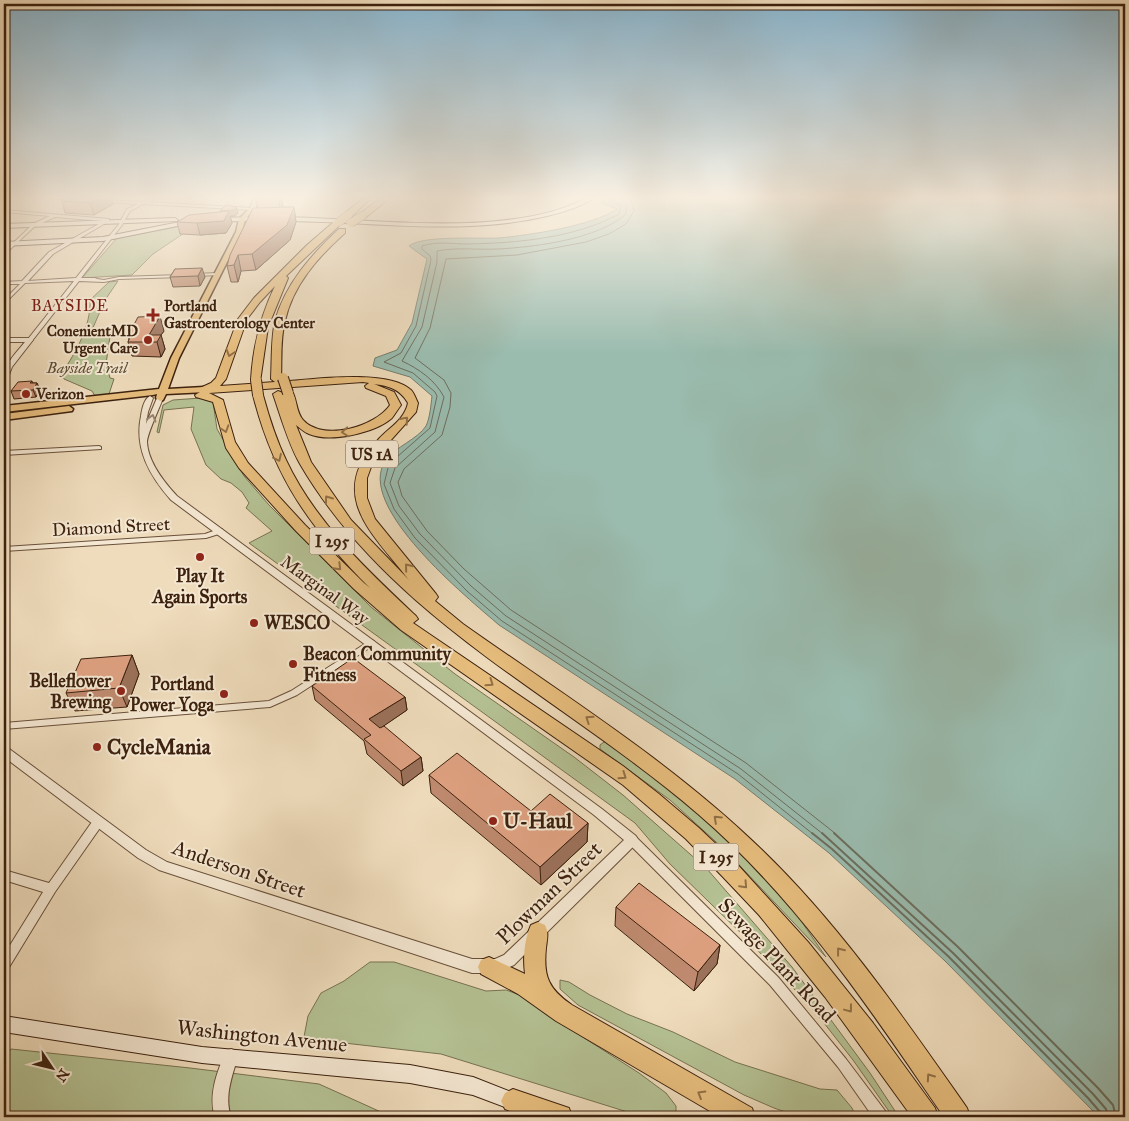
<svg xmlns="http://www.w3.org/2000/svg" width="1129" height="1121" font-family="'IM FELL Great Primer',serif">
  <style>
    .green { fill: #b5c294; stroke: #787251 }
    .water { fill: #9abcaf; stroke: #747e6f }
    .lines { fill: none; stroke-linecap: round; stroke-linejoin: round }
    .shore-far1 { stroke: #6b6e5e; stroke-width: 1 }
    .shore { stroke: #6b6e5e; stroke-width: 2 }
    .minor-casing { stroke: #69503a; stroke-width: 2 }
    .tertiary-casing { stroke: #69503a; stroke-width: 2 }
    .secondary-casing { stroke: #3c210e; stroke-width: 2 }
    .primary-casing { stroke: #3c210e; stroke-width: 3 }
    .motorway-casing { stroke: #3c210e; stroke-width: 2 }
    .minor { fill: #f5e8d3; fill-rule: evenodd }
    .tertiary { fill: #f5e8d3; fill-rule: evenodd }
    .secondary { fill: #f5e8d3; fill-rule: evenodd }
    .primary { fill: #e8be7e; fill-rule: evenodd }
    .motorway { fill: #e8be7e; fill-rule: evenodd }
    .motorway-bridge-far1-casing { stroke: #3c210e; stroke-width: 9; stroke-linecap: butt }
    .motorway-bridge-casing { stroke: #3c210e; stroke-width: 12; stroke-linecap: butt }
    .motorway-bridge-far1 { stroke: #e8be7e; stroke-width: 8 }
    .motorway-bridge { stroke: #e8be7e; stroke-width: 10 }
    .wall { fill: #bf8a6f; stroke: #3c210e }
    .shaded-wall { fill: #9b715a; stroke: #3c210e }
    .building { fill: #dea181; stroke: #3c210e }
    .oneway { stroke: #927046 }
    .oneway2 { stroke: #988470 }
    .poi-dot { fill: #8f2418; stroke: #f5e8d3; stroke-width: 2 }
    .labels { text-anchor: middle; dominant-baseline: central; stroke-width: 4; stroke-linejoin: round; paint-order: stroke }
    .far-poi-label { font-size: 15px; font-weight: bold; fill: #3c210e; stroke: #f5e8d3; text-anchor: start }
    .far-park-label { font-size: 15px; font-style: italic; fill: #5a4930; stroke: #f5e8d3 }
    .far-neighbourhood-label { font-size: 16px; letter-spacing: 1px; fill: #7a1f14; stroke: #f5e8d3 }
    .shield { fill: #f5e8d3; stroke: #745d49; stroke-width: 1 }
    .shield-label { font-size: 16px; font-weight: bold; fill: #3c210e }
    .street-label { font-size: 18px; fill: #3c210e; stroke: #f5e8d3 }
    .poi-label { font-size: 18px; font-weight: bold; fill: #3c210e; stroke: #f5e8d3; text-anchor: start }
    .near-poi-label { font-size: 21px; font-weight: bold; fill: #3c210e; stroke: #f5e8d3; text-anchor: start }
    .near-street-label { font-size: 21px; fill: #3c210e; stroke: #f5e8d3 }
  </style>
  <rect width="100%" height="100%" fill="#efdcbc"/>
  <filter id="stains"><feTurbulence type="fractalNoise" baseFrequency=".004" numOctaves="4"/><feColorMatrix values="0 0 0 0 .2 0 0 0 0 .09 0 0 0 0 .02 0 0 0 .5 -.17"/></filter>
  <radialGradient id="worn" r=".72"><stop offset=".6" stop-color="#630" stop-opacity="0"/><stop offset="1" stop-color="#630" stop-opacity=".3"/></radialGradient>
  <!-- green -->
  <g class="green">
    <path d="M199,223L153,254L132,275L82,278L117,238Z"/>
    <path d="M118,281L105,300L92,330L111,329L106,364L110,378L114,379L108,397L96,398L92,391L64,379L62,373C76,352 91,326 90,300L109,282Z"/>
    <path d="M201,398L213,402L217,429L244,476L269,505L371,607L455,674L574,757L623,795L707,869L792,967L870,1073L899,1117H893L853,1060L813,1009L747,939L670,864L635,823L249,543L272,531L246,508L249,503L242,492L231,483L221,479L206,465L191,429L194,407L164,410L159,433L157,432L163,405L173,400Z"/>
    <path d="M604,742H608L710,822L766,879L799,918L826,957L726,851L670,800L600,749V745Z"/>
    <path d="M370,962H394L486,991L506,990L523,996L539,1009L639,1073L666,1093L676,1106V1112L668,1117L634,1114L441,1054L344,1043L303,1042L308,1016L321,993L344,981Z"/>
    <path d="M560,980L569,982L590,995L627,1014L673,1032L735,1062L820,1089L837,1090L852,1108L856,1117H800L774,1108L744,1095L578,1005L560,989Z"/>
    <path d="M11,1049L190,1068L319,1084L392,1117H4V1060Z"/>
  </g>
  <!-- water -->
  <path class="water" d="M610,196H1125V1117H1099L945,961L829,853L735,779L499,625C469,599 353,505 386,460C395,447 418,439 426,426C430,418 431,404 432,396L410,377L373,366L375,358L397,350L412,323L427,259L409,246C422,235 480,239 499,238C530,235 592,226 617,209L601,203Z"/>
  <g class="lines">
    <!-- shore-far1 -->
    <g class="shore-far1">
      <path d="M613,196V201L621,206L619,214C575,238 518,243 468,244C453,244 437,241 422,246V249L430,256L431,260L416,326L401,353L384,362L413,373L435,392L437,396L430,428L389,464L384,484L394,509L415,538L467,591L502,621L738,774L813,834"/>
      <path d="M619,196L626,204V214C598,239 536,247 498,249C478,250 457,247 437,251V262L422,327L402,361C419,369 435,380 444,397L435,432L395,468L390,483L399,506L420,534L471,586L506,616L741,769L823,834"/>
      <path d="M630,196L634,211L626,224L609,234L586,242L517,255L446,259L430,328L415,358L444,380L451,393L450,407L442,435L404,469L398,482L402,496L427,531L464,569L511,610L746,763L836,834"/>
    </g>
    <!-- shore -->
    <g class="shore">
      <path d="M812,833L832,849L949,957L1088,1098L1101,1113L1102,1117"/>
      <path d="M822,833L953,953L1093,1094L1106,1109L1108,1117"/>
      <path d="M834,833L958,947L1098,1088L1113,1105L1116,1117"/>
    </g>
    <!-- minor casing -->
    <g class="minor-casing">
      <g id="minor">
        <path d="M26,196L76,198L78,199L76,200Z"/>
        <path d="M155,196H160L148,202L252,208L254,209L252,210L143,204L130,211L122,225L81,278H95L97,279L104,280L119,277L180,275L182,276V277L119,279L104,282L79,281L32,341H28V339L74,281L25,283L4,304V300L20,284H4V282L22,281L49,252L104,221L55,217L35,226L4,255V252L33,224L50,216L4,212V210L109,219V221L53,254L28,281L76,278L119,224L127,209L138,204L103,202L102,200L142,202Z"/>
        <path d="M218,273H220V275L194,276L192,275L194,274Z"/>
        <path d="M99,446L101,447V449L4,455V451Z"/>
        <path d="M219,529H222L223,531L222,533L206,538L4,551V547L205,534Z"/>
        <path d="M371,640L374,641L375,643L374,645L297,695L270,707L4,729V723L269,701L291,691Z"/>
        <path d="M98,818L102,819L103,822L102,825L55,892L8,969L4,970V955L43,892L4,880V870L49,883L94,819Z"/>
        <path d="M632,836L636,837L778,977L846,1059L886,1112L888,1117H873L838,1067L770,985L628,843L627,840L628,837Z"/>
      </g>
    </g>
    <!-- tertiary casing -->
    <g class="tertiary-casing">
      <g id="tertiary">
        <path d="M4,338H30L33,340L12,367L7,380L4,382C3,365 15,354 25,342H4Z"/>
        <path d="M150,396L153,398L148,412L146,424L157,398L160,396L163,398C160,407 147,434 147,442C148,462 164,482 177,496L602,809L636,836L638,840L636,844L514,965L496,973H472L159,870L138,858L4,757V747L8,748L146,850L167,862L472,959H495L504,955L624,840L594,815L171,500C150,476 134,449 141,416C142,409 144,399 150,396Z"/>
        <path d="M231,1049L236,1051L238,1056C232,1077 224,1096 231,1117H215C208,1095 217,1072 226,1051Z"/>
      </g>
    </g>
    <!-- secondary casing -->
    <g class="secondary-casing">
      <g id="secondary">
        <path d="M590,196H596C584,206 567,211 551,215C463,237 371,221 282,221L279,219L282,217C370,218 513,240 590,196Z"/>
        <path d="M260,217L262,218V220L217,222L214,220L217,218Z"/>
        <path d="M175,218L178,220L177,221L4,228V224Z"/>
        <path d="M190,220L192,221V223L103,241L4,246V242L103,237Z"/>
        <path d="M4,1016L202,1047L410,1065L473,1077L519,1095L522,1101L519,1107L513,1110L473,1095L410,1083L202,1063L4,1032Z"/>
      </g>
    </g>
    <!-- primary casing -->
    <g class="primary-casing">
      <g id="primary">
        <path d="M255,196H261L255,209L245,219L242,232L179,358L168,389L204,387L207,388V392L166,394L163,400L160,401L156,398L157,394L153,395L4,412V406L159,389L171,358L236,232L239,219L250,208Z"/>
        <path d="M69,406L73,409L72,411L4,420V414Z"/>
      </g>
    </g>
    <!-- motorway casing -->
    <g class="motorway-casing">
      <g id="motorway">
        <path d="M366,196H373L351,217H345V213Z"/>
        <path d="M384,196H392L365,218H359V214Z"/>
        <path d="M336,220L343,222L286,276L288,278L268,327L260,382H252L251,380C253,346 260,317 275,286L260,302L247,319L226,379L220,386L275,382L271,379C272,360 271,339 275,321C285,284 312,254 339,229H345V233C318,257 293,285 285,321C280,340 282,360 281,379L277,382C308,380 387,368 411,390C414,393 416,399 418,403L416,412L374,459L367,478V498L375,519L436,594L438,597L435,601L463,624C565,696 671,762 761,849C841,926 903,1017 967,1108L970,1117H944C870,1009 798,900 698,814C565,699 391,620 300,464C288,443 281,417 273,394L278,391L283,393L284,391H292C297,399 296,412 303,420C323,442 375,427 390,405L386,396L366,388L365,386L369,383L363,382L209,393L223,400L235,442L248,463L305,525L364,583L370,588C311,529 274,478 253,395L254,393H262L263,395C269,417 276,439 286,460C315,522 367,570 416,616L418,619L413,623L623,766L659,794L699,828L737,864L808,942L873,1023L935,1108L938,1117H912L825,997L759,915L723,877L686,839L623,785L401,630L354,589L296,531L239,468L226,448L213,402L196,397L195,395L200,392V388L211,383L216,378L238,319L254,298L307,245ZM374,384C389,386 400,389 408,403C404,421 388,428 377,441C326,496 374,535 409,580L351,520L311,462L296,425C300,428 304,432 309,434C330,443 375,433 392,418C395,414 398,409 401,405L394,392Z"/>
        <path d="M538,922L545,925C549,933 547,939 546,948C543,977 549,989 572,1005L752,1108L755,1117H720L556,1021L518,994L481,974L478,967L481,960L489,957L525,974C523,958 524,940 531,925Z"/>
        <path d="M513,1089L569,1108L572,1117H525L505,1109L501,1101L505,1093Z"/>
      </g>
    </g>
    <!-- minor -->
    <use href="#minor" class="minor"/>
    <!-- tertiary -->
    <use href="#tertiary" class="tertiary"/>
    <!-- secondary -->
    <use href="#secondary" class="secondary"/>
    <!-- primary -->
    <use href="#primary" class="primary"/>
    <!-- motorway -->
    <use href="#motorway" class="motorway"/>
    <!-- motorway-bridge-far1 casing -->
    <g class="motorway-bridge-far1-casing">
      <g id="motorway-bridge-far1">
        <path d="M339,222L348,215"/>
        <path d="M351,223L362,216"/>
      </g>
    </g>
    <!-- motorway-bridge casing -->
    <g class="motorway-bridge-casing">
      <g id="motorway-bridge">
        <path d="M283,378L288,393"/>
        <path d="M256,380L258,395"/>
      </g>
    </g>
    <!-- motorway-bridge-far1 -->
    <use href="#motorway-bridge-far1" class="motorway-bridge-far1"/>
    <!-- motorway-bridge -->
    <use href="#motorway-bridge" class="motorway-bridge"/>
  </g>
  <!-- wall -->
  <g class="wall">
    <path d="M255,196H281L283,207H294L296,222L290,240L256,270L241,271L238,282H231L227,266L258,208Z"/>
    <path d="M62,201L113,204L94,215L65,213Z"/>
    <path d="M220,211L238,213L235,216H230L232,223L226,233L200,235L180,234L177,222L221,212Z"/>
    <path d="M175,269L205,277L200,286L173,287L170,277Z"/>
    <path d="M164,331L161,335L165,349L161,357L132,356L128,342L129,340L128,336Z"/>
    <path d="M32,383H37L40,390L36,397L14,399L11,391Z"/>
    <path d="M132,655L139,674L127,707L75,711L66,693Z"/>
    <path d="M312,686L405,697L407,710L380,728L421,757L423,771L403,786L367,754L364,741L315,700Z"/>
    <path d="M429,775L531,811L588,823L587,842L541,885L431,793Z"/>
    <path d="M616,907L720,945L717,964L694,991L615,926Z"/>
  </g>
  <!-- shaded-wall -->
  <g class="shaded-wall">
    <path d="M103,196H111L113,204L94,215L90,203Z"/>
    <path d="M278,196H281L283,208L281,215Z"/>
    <path d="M236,207L238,213L235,216H230L232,223L226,233L200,235L197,223L222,217L220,211Z"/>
    <path d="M294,207L296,222L290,240L256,270L252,254Z"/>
    <path d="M238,255L241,271L238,282L234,265Z"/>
    <path d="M202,268L205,277L200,286L198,276Z"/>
    <path d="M160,316L164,331L161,335L165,349L161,357L157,342L149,335Z"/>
    <path d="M32,381L34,388L37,383L40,390L36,397L30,383Z"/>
    <path d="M132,655L139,674L127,707L119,688Z"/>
    <path d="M405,697L407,710L372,734L369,719Z"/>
    <path d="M421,757L423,771L403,786L401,771Z"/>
    <path d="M588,823L587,842L541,885L540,867Z"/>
    <path d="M720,945L717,964L694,991L698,972Z"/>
  </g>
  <!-- building -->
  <g class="building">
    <path d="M72,196H103L90,203L62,201Z"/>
    <path d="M256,196H278V197H257Z"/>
    <path d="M226,205L236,207L234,210L220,211Z"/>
    <path d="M294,207L287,225L252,254L238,255L234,265L227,266L230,255L253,208Z"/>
    <path d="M229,211L224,221L197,223L177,222L189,215Z"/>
    <path d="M202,268L198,276L170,277L175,269Z"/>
    <path d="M160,316L149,335H161L157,342H128L131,335L128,336L138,317Z"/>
    <path d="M32,381L30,383H37L33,390L11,391L18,382Z"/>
    <path d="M132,655L119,688L66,693L81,659Z"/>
    <path d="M353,658L405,697L369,719L380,728L384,726L421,757L401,771L364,739L371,735L312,686Z"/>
    <path d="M457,753L531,811L550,794L588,823L540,867L429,775Z"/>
    <path d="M639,883L720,945L698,972L616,907Z"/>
  </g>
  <!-- one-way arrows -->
  <defs><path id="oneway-chevron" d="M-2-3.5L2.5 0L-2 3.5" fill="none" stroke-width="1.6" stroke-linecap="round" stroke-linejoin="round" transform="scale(1.25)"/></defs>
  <g class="oneway">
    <use href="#oneway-chevron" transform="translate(230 353) rotate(108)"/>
    <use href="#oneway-chevron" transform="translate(405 420) rotate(-49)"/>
    <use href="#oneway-chevron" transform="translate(225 429) rotate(72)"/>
    <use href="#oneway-chevron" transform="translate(345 432) rotate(175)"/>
    <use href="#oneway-chevron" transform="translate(278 458) rotate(65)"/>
    <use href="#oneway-chevron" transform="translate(328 499) rotate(-126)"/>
    <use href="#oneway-chevron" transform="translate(338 567) rotate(45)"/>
    <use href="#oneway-chevron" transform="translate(408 567) rotate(-129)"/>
    <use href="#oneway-chevron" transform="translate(490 683) rotate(35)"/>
    <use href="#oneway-chevron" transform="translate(589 719) rotate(-146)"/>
    <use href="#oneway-chevron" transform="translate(623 776) rotate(35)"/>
    <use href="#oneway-chevron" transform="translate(717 819) rotate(-137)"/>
    <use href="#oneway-chevron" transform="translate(744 885) rotate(47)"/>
    <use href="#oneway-chevron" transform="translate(840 951) rotate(-128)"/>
    <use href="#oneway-chevron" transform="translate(849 1009) rotate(53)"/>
    <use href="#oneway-chevron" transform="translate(930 1077) rotate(-125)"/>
    <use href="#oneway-chevron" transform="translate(701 1094) rotate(-149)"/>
  </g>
  <use class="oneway2" href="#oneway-chevron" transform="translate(152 418) rotate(-73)"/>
  <!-- sky -->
  <linearGradient id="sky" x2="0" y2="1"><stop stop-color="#89b7d1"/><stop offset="0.56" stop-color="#f8efe1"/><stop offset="1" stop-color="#f8efe1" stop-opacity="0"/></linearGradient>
  <rect width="1129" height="353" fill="url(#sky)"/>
  <!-- markers -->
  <g class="poi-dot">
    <path d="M150.5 307.5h5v5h5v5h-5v5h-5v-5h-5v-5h5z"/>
    <circle cx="148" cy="340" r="5"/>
    <circle cx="26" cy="394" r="5"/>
    <circle cx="200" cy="557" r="5"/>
    <circle cx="254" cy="623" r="5"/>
    <circle cx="293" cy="664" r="5"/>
    <circle cx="121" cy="691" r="5"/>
    <circle cx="224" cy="694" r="5"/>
    <circle cx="97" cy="747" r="5"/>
    <circle cx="493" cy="821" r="5"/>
  </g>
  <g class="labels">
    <!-- far-poi labels -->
    <g class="far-poi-label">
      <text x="164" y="306">Portland<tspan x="164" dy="17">Gastroenterology Center</tspan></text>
      <text x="138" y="331" text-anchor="end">ConenientMD<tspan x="138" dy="17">Urgent Care</tspan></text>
      <text x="36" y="394">Verizon</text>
    </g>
    <!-- far-park labels -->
    <g class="far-park-label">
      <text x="87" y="368">Bayside Trail</text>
    </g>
    <!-- far-neighbourhood labels -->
    <g class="far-neighbourhood-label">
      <text x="70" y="305">BAYSIDE</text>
    </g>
    <!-- shield labels -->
    <g class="shield">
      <rect x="346" y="440.5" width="52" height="27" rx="4"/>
      <rect x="309.5" y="527.5" width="45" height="27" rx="4"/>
      <rect x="693.5" y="843.5" width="45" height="27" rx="4"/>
    </g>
    <g class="shield-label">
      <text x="372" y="454">US 1A</text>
      <text x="332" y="541">I 295</text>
      <text x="716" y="857">I 295</text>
    </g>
    <!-- street labels -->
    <g class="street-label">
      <text transform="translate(111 527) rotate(-3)">Diamond Street</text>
      <text transform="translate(325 590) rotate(36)">Marginal Way</text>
    </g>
    <!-- poi labels -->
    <g class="poi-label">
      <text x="200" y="576" text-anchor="middle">Play It<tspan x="200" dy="21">Again Sports</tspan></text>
      <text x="264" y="623">WESCO</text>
      <text x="303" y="654">Beacon Community<tspan x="303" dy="21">Fitness</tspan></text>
      <text x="111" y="681" text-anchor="end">Belleflower<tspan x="111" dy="21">Brewing</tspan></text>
      <text x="214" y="684" text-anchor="end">Portland<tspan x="214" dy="21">Power Yoga</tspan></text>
    </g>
    <!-- near-poi labels -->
    <g class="near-poi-label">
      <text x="107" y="747">CycleMania</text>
      <text x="503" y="821">U-Haul</text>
    </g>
    <!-- near-street labels -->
    <g class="near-street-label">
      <text transform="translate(239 869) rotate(19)">Anderson Street</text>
      <text transform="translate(549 893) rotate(-44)">Plowman Street</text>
      <text transform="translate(777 960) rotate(47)">Sewage Plant Road</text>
      <text transform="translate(262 1036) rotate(6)">Washington Avenue</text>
    </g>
  </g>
  <!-- margin -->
  <rect width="1129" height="1121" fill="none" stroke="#efdcbc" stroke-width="20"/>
  <rect x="5" y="5" width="1119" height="1111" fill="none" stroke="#3c210e" stroke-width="2.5"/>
  <rect x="10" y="10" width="1109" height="1101" fill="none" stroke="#3c210e"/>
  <!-- north arrow -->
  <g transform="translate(52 1068) rotate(125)" stroke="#f5e8d3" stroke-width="4" paint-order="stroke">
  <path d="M0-4L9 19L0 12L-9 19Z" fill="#3c210e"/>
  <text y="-8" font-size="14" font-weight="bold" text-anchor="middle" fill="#3c210e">N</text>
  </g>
  <rect width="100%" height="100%" filter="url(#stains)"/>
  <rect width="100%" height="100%" fill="url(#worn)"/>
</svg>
